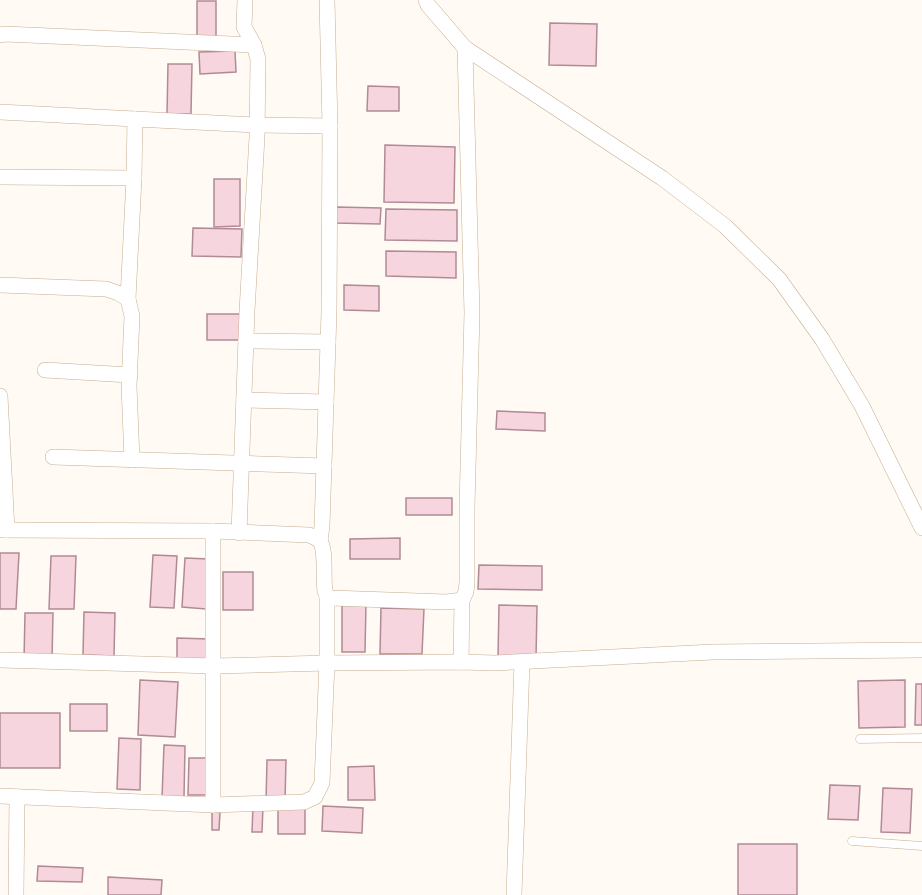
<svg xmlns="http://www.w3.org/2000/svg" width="922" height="895" font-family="Helvetica,sans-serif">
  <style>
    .building { fill: #f7d5de; stroke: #b18a95; stroke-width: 1.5 }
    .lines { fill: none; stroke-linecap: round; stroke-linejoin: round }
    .service-casing { stroke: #c6ad90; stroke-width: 9 }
    .minor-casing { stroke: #c6ad90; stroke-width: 16 }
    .service { stroke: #fff; stroke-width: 8 }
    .minor { stroke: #fff; stroke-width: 15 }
  </style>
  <rect width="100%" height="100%" fill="#fffaf4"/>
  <!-- building -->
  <g class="building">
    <rect x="197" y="1" width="19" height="40"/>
    <path d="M550,23L597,24L596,66L549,65Z"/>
    <path d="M235,51L236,72L200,74L199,52Z"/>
    <path d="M168,64H192L191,114H167Z"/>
    <path d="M368,86L399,87V111H367Z"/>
    <path d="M385,145L455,147L454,203L384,202Z"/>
    <path d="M214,179H240V226L214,227Z"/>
    <path d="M336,207L381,208L380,224L335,223Z"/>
    <path d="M386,209L457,210V241L385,240Z"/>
    <path d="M193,228L242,229L241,257L192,256Z"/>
    <path d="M386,251L456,252V278L386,276Z"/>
    <path d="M344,285L379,286V311L344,310Z"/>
    <rect x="207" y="314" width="34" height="26"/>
    <path d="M497,411L545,413V431L496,429Z"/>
    <rect x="406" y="498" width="46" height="17"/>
    <path d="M400,538V559H350V539Z"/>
    <path d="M0,553H19L16,609H0Z"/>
    <path d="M153,555L177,556L174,608L150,607Z"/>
    <path d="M51,556H76L74,609H49Z"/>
    <path d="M185,558L209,559L206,609L182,607Z"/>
    <path d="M479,565L542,566V590L478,589Z"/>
    <rect x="223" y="572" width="30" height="38"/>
    <path d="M342,603H366L365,652H342Z"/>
    <path d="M499,605L537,606L536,659L498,658Z"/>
    <path d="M381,608L424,609L422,654H380Z"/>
    <path d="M84,612L115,613L114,656L83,655Z"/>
    <path d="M25,613H53L52,660H24Z"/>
    <path d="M177,638L209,639V663H177Z"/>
    <path d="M140,680L178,682L175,737L138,735Z"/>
    <path d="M905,680V727L859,728L858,681Z"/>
    <path d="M916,684H922V725H915Z"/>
    <rect x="70" y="704" width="37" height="27"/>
    <rect x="0" y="713" width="60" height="55"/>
    <path d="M119,738L141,739L140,790L117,789Z"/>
    <path d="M164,745L185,746L184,798H162Z"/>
    <path d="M189,758H212L211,795H188Z"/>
    <path d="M267,760H286L285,801H266Z"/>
    <path d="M374,766L375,800H348V767Z"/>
    <path d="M830,785L860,786L858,820L828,819Z"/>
    <path d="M883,788L912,789L910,833L881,832Z"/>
    <rect x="278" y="805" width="27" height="29"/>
    <path d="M253,806H263L262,832H252Z"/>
    <path d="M323,806L363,808L362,833L322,831Z"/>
    <path d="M212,812H220L219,830H212Z"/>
    <rect x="738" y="844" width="59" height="51"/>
    <path d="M38,866L83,868L82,882L37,881Z"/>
    <path d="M108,877L162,880L161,895H108Z"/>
  </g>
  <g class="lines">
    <!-- service casing -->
    <g class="service-casing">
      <g id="service">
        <path d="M860,739L922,738"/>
        <path d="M852,841L922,846"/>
      </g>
    </g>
    <!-- minor casing -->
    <g class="minor-casing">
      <g id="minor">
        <path d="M426,0L428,5L465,48L662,178L725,226L779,279L822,339L862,406L922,528"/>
        <path d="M0,35L5,34L254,45"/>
        <path d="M0,112L135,119L134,178L128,299"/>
        <path d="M135,119L257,125L330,126"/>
        <path d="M0,177L134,178"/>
        <path d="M0,285L106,289L118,293L128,299L132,316L129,386L132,460"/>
        <path d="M246,341L328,342"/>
        <path d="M45,370L130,375"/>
        <path d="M0,396L7,530"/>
        <path d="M244,400L326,402"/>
        <path d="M53,457L324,466"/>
        <path d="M0,530L213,531L309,535C314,537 318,538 321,543C326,553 323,579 325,591L327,596L331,598L447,602L462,600L466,592L467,582V507L472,313L465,48"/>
        <path d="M239,533L247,311L257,137L258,59L254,45L244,27L245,0"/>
        <path d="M320,541L322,526L329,312L330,126L327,0"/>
        <path d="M327,596V663L461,662L495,663L713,652L922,650"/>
        <path d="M0,660L214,666L327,663L322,783L315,797L304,802L213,805L0,796"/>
        <path d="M461,662L462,600"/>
        <path d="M213,805V531"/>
        <path d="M16,895L17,797"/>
        <path d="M514,895L522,662"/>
      </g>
    </g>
    <!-- service -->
    <use href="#service" class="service"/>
    <!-- minor -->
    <use href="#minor" class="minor"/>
  </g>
</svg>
